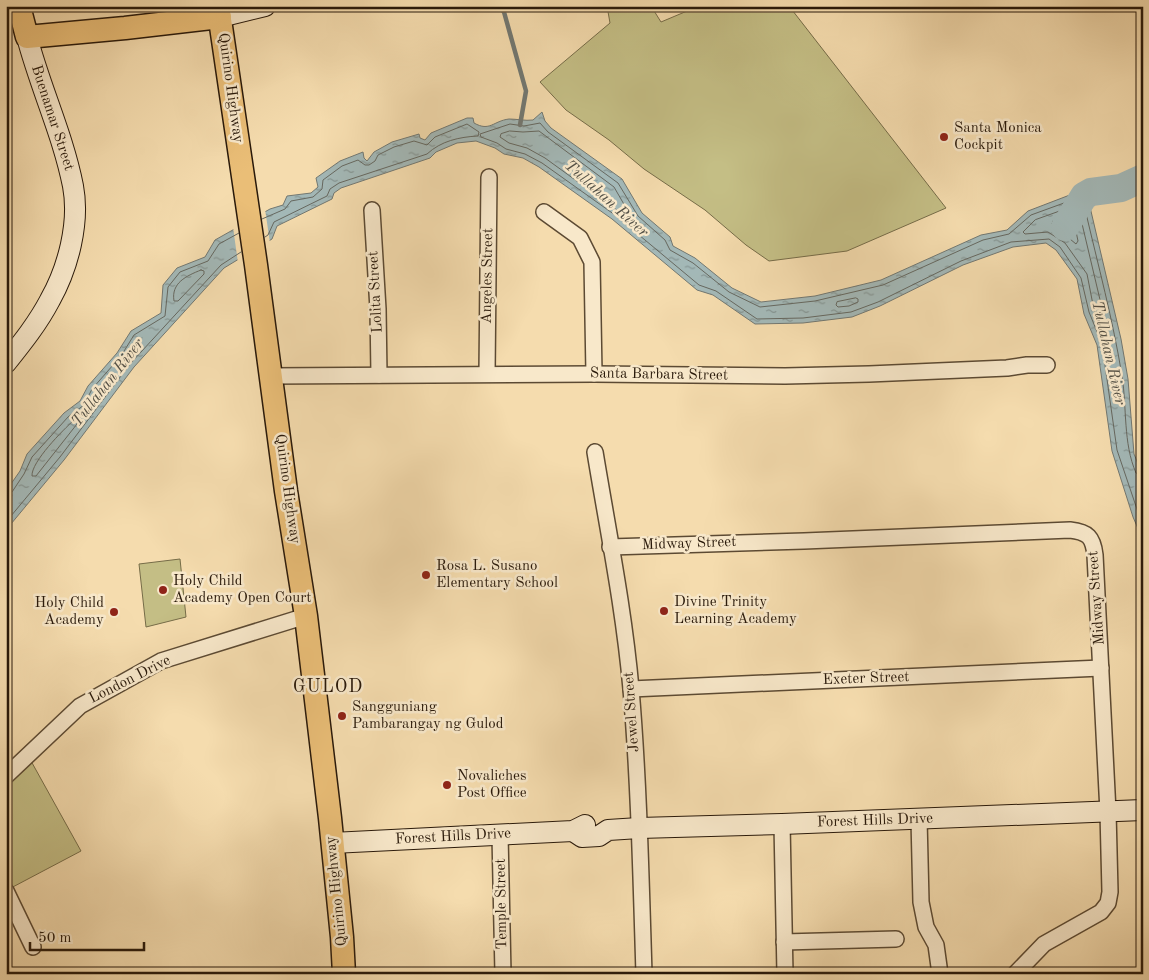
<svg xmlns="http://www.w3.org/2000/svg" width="1149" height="980" font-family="'Old Standard TT',serif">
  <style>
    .green { fill: #c4be85; stroke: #766c48 }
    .water { fill: url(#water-ripples); stroke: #727872 }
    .pier { fill: #f5dcae }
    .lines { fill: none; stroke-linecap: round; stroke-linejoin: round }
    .shore { stroke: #666860; stroke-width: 1 }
    .stream { stroke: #727872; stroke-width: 4.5 }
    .river { stroke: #a3b8b7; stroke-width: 28 }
    .street-casing { stroke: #5c4a33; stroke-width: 18 }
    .secondary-casing { stroke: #29190a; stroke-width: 22 }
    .primary-casing { stroke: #29190a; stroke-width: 25 }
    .street { stroke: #f8e8ca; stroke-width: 15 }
    .secondary { stroke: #f8e8ca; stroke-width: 20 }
    .primary { stroke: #eabe77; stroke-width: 22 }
    .poi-dot { fill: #8f2418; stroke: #f8e8ca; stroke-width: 2 }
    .labels { text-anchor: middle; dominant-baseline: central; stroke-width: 5; stroke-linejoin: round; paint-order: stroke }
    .street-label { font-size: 15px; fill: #29190a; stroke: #f8e8ca }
    .poi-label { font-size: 15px; fill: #29190a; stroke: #f8e8ca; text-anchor: start }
    .water-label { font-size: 16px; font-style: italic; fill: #545147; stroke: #f8e8ca }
    .quarter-label { font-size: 18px; letter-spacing: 1px; fill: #29190a; stroke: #f8e8ca }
  </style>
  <defs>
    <pattern id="water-ripples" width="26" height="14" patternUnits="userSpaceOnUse" patternTransform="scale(1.25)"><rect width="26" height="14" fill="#a3b8b7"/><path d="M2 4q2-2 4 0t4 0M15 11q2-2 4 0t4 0" fill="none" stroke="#859593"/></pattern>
  </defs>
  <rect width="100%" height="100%" fill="#f5dcae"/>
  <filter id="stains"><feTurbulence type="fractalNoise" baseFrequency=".004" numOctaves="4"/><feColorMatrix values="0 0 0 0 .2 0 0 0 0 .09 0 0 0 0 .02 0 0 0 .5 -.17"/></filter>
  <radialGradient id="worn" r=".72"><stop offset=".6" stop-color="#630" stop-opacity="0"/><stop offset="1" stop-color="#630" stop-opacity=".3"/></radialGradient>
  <!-- green -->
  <g class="green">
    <path d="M607,6H651L661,22L699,6H789L946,208L847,251L769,261L746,245L705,210L644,169L609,140L566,110L540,82L610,23Z"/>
    <path d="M180,559L186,617L146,627L139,564Z"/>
    <path d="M31,761L81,851L9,889L6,885V782Z"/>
  </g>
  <!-- water -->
  <path class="water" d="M542,112L545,121L551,128L622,179L642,213L670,237L673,246L695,258L732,288L761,302L815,296L881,280L981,235L1007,230L1028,211L1075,193L1084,196L1090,207L1121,339L1128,379L1134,454L1143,476V540L1133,517L1112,451L1097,345L1084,314L1077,279L1056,250L1046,243L1013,247L963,265L880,306L852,317L803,323L755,324L713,295L697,290L612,219L539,167L523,158L504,154L495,148L476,141L457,143L436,152L430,158L341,188L334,193L332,199L277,226L272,239L224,268L134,367L64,460L6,530V491L20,471L27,454L64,413L80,401L88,386L117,353L131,331L161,313L163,285L177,268L205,257L215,240L270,209L283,205L287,196L311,193L318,187L316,178L340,161L363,152L364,158L367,161L374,152L392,142L419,134L420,138L425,140L431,133L467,118H473L474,123C490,132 493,121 509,119C517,119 525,121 533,120Z"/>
  <!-- pier -->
  <path class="pier" d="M265,209L270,243L238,263L233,227Z"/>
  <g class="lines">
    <!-- shore -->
    <g class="shore">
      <path d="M510,131L523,132L539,131L614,187L629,213V216H625L545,158L527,148L509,143L500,137L501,134Z"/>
      <path d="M1074,206H1077L1079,211L1106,325L1104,328L1101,326L1094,310L1087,274L1065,243L1048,232L1025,234L1023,232L1035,220Z"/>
      <path d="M1070,215L1073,217L1078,241L1076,244L1052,224L1053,221Z"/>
      <path d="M262,219L285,209L291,201L313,197L322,189L323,180L342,166L358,160L365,165H369L375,161L378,155L394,147L414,141L427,145L435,137L467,124L479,132L478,136C459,137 441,141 427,154L339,183L330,189L327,196L274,222L268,235L265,237"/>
      <path d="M201,270L204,271V274L178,301H174C171,283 186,276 201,270Z"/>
      <path d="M856,298L858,299V302L849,306L838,307L836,305L837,302Z"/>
      <path d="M74,420L77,421V424L36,476H32C31,462 63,430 74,420Z"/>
      <path d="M1143,476L1136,473C1123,443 1127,408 1122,376C1113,320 1098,265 1085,209L1080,200L1075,199L1031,215L1009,234L983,240L883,285L815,301L760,307L729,292L693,263L670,250L665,240L638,216L618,183L548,132L540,123L524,126L510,124L480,134L481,137L497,143L506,149L525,154L542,163L615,215L699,285L716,291L757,319L803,318L851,312L878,302L961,261L1011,242L1049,239L1060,247L1081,278L1089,312L1102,344L1117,450L1143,527"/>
      <path d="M6,493L12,492L24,474L32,457L68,417L84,405L92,389L121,356L134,335L165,316L168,287L180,272L208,261L219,244L239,233"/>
      <path d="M6,522L60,457L130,364L221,265L241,252"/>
    </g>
    <!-- stream -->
    <path class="stream" d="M499,6L504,12L526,91L520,125"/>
    <!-- river -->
    <path class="river" d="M1065,227L1084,196L1091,192L1121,188L1143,178"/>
    <!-- street casing -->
    <g class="street-casing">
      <g id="street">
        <path d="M372,210L378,309L379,375"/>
        <path d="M544,212L580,238L592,262L594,374"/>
        <path d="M487,374L489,177"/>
        <path d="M271,376L594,374L785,376L869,374L1007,368L1027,365H1047"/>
        <path d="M595,452C608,531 624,609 631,689C639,783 641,879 644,974"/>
        <path d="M610,547L804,541L1070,530C1088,532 1093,537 1095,555L1108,812L1110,892L1108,903L1101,912L1044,944L1015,974"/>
        <path d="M631,689L1101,668"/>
        <path d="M6,776L80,706L161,661L306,616"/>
        <path d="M919,819L921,902L926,927L936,945L940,974"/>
        <path d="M782,824L785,974"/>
        <path d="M500,835L503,974"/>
        <path d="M6,891L33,947"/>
        <path d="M784,942L896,939"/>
      </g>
    </g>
    <!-- secondary casing -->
    <g class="secondary-casing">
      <g id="secondary">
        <path d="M220,17L265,6"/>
        <path d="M6,363C22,343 38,323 50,300C68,268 80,223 73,186C63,135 40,87 27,37"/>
        <path d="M573,831L582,837L599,836L608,830L639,828L782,824L1143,810"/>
        <path d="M332,843L573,831L585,825"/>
      </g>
    </g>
    <!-- primary casing -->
    <g class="primary-casing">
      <g id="primary">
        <path d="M19,6L27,37L125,28L220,17"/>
        <path d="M218,6L256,265L286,491L306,616L330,818L342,937L344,974"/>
      </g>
    </g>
    <!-- street -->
    <use href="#street" class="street"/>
    <!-- secondary -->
    <use href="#secondary" class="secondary"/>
    <!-- primary -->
    <use href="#primary" class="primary"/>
  </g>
  <!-- markers -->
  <g class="poi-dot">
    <circle cx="944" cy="137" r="5"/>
    <circle cx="426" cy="575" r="5"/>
    <circle cx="163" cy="590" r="5"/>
    <circle cx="664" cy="611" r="5"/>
    <circle cx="114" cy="612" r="5"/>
    <circle cx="342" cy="716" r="5"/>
    <circle cx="447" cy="785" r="5"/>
  </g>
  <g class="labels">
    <!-- street labels -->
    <g class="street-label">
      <text transform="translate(230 88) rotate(82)">Quirino Highway</text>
      <text transform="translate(52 118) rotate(72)">Buenamar Street</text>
      <text transform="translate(488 276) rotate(-89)">Angeles Street</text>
      <text transform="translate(376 292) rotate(-93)">Lolita Street</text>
      <text transform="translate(659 375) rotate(1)">Santa Barbara Street</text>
      <text transform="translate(287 489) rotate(82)">Quirino Highway</text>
      <text transform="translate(689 544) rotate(-2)">Midway Street</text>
      <text transform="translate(1097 598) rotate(-94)">Midway Street</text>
      <text transform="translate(866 679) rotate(-2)">Exeter Street</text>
      <text transform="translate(130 680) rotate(-27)">London Drive</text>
      <text transform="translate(632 712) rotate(-94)">Jewel Street</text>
      <text transform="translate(875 821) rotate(-2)">Forest Hills Drive</text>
      <text transform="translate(453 837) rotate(-3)">Forest Hills Drive</text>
      <text transform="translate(337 891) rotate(-96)">Quirino Highway</text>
      <text transform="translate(502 904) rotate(-91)">Temple Street</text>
    </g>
    <!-- poi labels -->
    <g class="poi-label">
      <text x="954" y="128">Santa Monica<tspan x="954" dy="17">Cockpit</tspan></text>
      <text x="436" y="566">Rosa L. Susano<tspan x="436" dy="17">Elementary School</tspan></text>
      <text x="173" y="581">Holy Child<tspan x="173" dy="17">Academy Open Court</tspan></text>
      <text x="674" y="602">Divine Trinity<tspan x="674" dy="17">Learning Academy</tspan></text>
      <text x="104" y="603" text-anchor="end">Holy Child<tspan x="104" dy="17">Academy</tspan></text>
      <text x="352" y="707">Sangguniang<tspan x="352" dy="17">Pambarangay ng Gulod</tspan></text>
      <text x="457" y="776">Novaliches<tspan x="457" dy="17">Post Office</tspan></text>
    </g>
    <!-- water labels -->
    <g class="water-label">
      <text transform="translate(606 199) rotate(42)">Tullahan River</text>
      <text transform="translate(1108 353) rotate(77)">Tullahan River</text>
      <text transform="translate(108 383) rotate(-52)">Tullahan River</text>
    </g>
    <!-- quarter labels -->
    <g class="quarter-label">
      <text x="328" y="687">GULOD</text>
    </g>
  </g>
  <!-- margin -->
  <rect width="1149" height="980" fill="none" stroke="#f5dcae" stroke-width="25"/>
  <rect x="8" y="8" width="1134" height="965" fill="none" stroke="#29190a" stroke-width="2.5"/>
  <rect x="12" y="12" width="1124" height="955" fill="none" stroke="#29190a"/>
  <!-- scale -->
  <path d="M30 942v8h114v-8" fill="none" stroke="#29190a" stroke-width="2.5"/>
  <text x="38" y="942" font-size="15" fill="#29190a" stroke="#f8e8ca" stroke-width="4" paint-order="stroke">50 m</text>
  <rect width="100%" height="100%" filter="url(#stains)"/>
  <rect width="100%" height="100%" fill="url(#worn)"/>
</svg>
